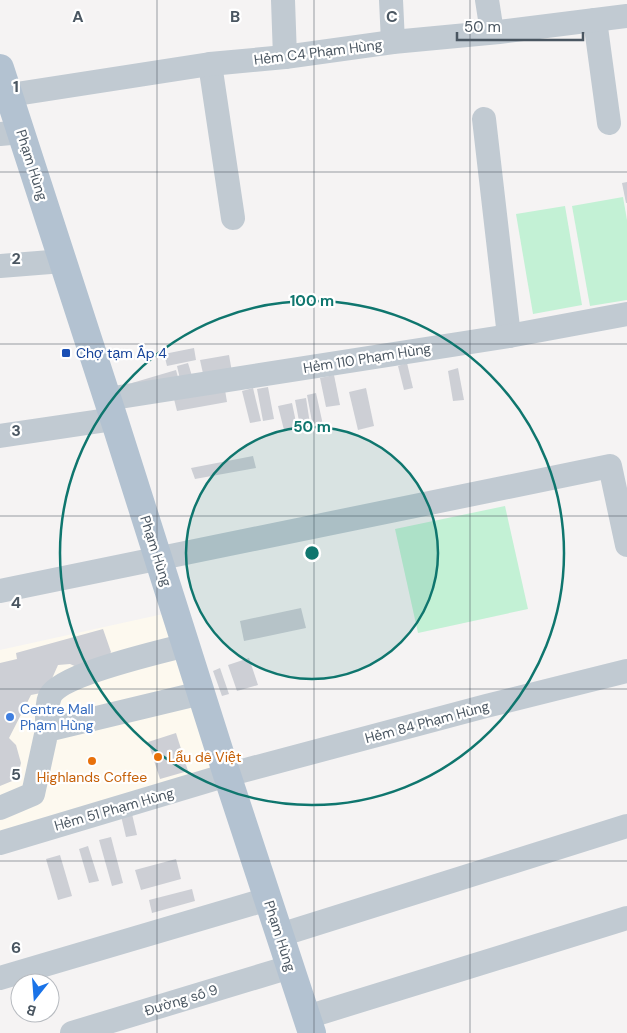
<svg xmlns="http://www.w3.org/2000/svg" width="627" height="1033" font-family="'DM Sans',sans-serif">
  <style>
    .commercial { fill: #fdf9ef }
    .green { fill: #c3f1d5 }
    .building { fill: #cdcfd5 }
    .lines { fill: none; stroke-linecap: round; stroke-linejoin: round }
    .minor { stroke: #c1cad2; stroke-width: 24 }
    .major { stroke: #b3c2d1; stroke-width: 28 }
    .grid { fill: none; stroke: #4a5661; stroke-width: 1; stroke-opacity: 0.55 }
    .ring { fill: none; stroke: #0f766e; stroke-width: 2.5 }
    .transit-dot { fill: #1a4fb4; stroke: #fff; stroke-width: 2 }
    .shop-dot { fill: #3f7fe0; stroke: #fff; stroke-width: 2 }
    .food-dot { fill: #e8710a; stroke: #fff; stroke-width: 2 }
    .labels { text-anchor: middle; dominant-baseline: central; stroke-width: 4.5; stroke-linejoin: round; paint-order: stroke }
    .street-label { font-size: 14px; fill: #4a5661; stroke: #fff }
    .transit-label { font-size: 14px; fill: #164399; stroke: #fff; text-anchor: start }
    .shop-label { font-size: 14px; fill: #366cbe; stroke: #fff; text-anchor: start }
    .food-label { font-size: 14px; fill: #c56008; stroke: #fff; text-anchor: start }
    .grid-label { font-size: 16px; text-anchor: middle; font-weight: bold; fill: #4a5661; stroke: #fff; stroke-width: 4.5; stroke-linejoin: round; paint-order: stroke }
    .centre { fill: #0f766e; stroke: #fff; stroke-width: 2.5 }
    .ring-label { font-size: 15px; text-anchor: middle; font-weight: bold; fill: #0f766e; stroke: #fff; stroke-width: 4.5; stroke-linejoin: round; paint-order: stroke }
  </style>
  <rect width="100%" height="100%" fill="#f5f3f3"/>
  <!-- commercial -->
  <path class="commercial" d="M163,614L216,769L0,834V650Z"/>
  <!-- green -->
  <g class="green">
    <path d="M623,197L627,220V300L590,306L572,206Z"/>
    <path d="M565,206L582,305L533,314L516,214Z"/>
    <path d="M505,506L528,609L418,633L395,529Z"/>
  </g>
  <!-- building -->
  <g class="building">
    <path d="M627,182V203H626L622,183Z"/>
    <path d="M194,348L196,360L167,366L164,354Z"/>
    <path d="M229,355L232,372L204,378L200,360Z"/>
    <path d="M188,363L192,376L180,379L177,366Z"/>
    <path d="M407,363L413,388L404,390L398,366Z"/>
    <path d="M458,368L464,400L453,401L448,371Z"/>
    <path d="M176,370L179,381L136,394L132,383Z"/>
    <path d="M334,375L340,405L326,407L320,378Z"/>
    <path d="M268,387L274,419L263,421L257,389Z"/>
    <path d="M253,388L261,421L250,423L242,391Z"/>
    <path d="M366,388L374,426L358,430L349,392Z"/>
    <path d="M225,390L227,402L177,411L174,399Z"/>
    <path d="M316,393L323,425L313,427L307,395Z"/>
    <path d="M306,398L310,424L300,426L295,400Z"/>
    <path d="M292,403L297,427L284,430L278,406Z"/>
    <path d="M253,456L256,468L195,479L191,468Z"/>
    <path d="M301,608L306,628L244,641L240,621Z"/>
    <path d="M103,629L111,652L105,662L77,667L70,664L58,665L46,692L31,695L9,738L16,745L21,763L17,779L0,786V663L17,659L16,653Z"/>
    <path d="M249,658L258,685L237,691L228,665Z"/>
    <path d="M220,668L229,694L222,696L213,671Z"/>
    <path d="M176,733L188,771L160,779L148,742Z"/>
    <path d="M132,814L137,835L126,837L121,816Z"/>
    <path d="M111,837L123,883L112,886L99,840Z"/>
    <path d="M88,846L99,881L89,883L79,849Z"/>
    <path d="M60,855L72,896L58,900L46,859Z"/>
    <path d="M176,859L181,879L141,890L135,870Z"/>
    <path d="M192,889L195,901L152,913L149,900Z"/>
  </g>
  <g class="lines">
    <!-- minor -->
    <g class="minor">
      <path d="M283,0L285,57"/>
      <path d="M391,0L393,42"/>
      <path d="M487,0L492,32"/>
      <path d="M595,20L609,123"/>
      <path d="M210,64L233,218"/>
      <path d="M10,95L210,64L285,57L393,42L499,32L627,16"/>
      <path d="M484,119L509,336"/>
      <path d="M0,134L22,132"/>
      <path d="M0,266L63,261"/>
      <path d="M107,399L509,336L627,314"/>
      <path d="M0,436L114,419"/>
      <path d="M0,591L610,466L627,545"/>
      <path d="M47,730C47,719 46,706 50,696C61,674 160,652 186,645"/>
      <path d="M0,808L33,794L47,730L201,693"/>
      <path d="M0,843L227,775L486,706L627,671"/>
      <path d="M280,935L627,826"/>
      <path d="M0,978L268,899"/>
      <path d="M307,1017L627,918"/>
      <path d="M72,1033L290,967"/>
    </g>
    <!-- major -->
    <path class="major" d="M0,68L114,419L227,775L312,1033"/>
  </g>
  <!-- grid -->
  <path class="grid" d="M157,0V1033M314,0V1033M470,0V1033M0,172H627M0,344H627M0,516H627M0,689H627M0,861H627"/>
  <!-- distance rings -->
  <circle cx="312" cy="553" r="126" fill="#0f766e" fill-opacity=".12"/>
  <g class="ring">
    <circle cx="312" cy="553" r="126"/>
    <circle cx="312" cy="553" r="252"/>
  </g>
  <!-- markers -->
  <rect class="transit-dot" x="61" y="348" width="10" height="10" rx="2.5"/>
  <circle class="shop-dot" cx="10" cy="717" r="5"/>
  <g class="food-dot">
    <circle cx="158" cy="757" r="5"/>
    <circle cx="92" cy="761" r="5"/>
  </g>
  <g class="labels">
    <!-- street labels -->
    <g class="street-label">
      <text transform="translate(318 52) rotate(-7)">Hẻm C4 Phạm Hùng</text>
      <text transform="translate(32 165) rotate(72)">Phạm Hùng</text>
      <text transform="translate(367 358) rotate(-9)">Hẻm 110 Phạm Hùng</text>
      <text transform="translate(156 551) rotate(72)">Phạm Hùng</text>
      <text transform="translate(427 722) rotate(-15)">Hẻm 84 Phạm Hùng</text>
      <text transform="translate(114 809) rotate(-16)">Hẻm 51 Phạm Hùng</text>
      <text transform="translate(280 936) rotate(72)">Phạm Hùng</text>
      <text transform="translate(181 1000) rotate(-17)">Đường số 9</text>
    </g>
    <!-- transit labels -->
    <g class="transit-label">
      <text x="76" y="353">Chợ tạm Ấp 4</text>
    </g>
    <!-- shop labels -->
    <g class="shop-label">
      <text x="20" y="709">Centre Mall<tspan x="20" dy="16">Phạm Hùng</tspan></text>
    </g>
    <!-- food labels -->
    <g class="food-label">
      <text x="168" y="757">Lẩu dê Việt</text>
      <text x="92" y="777" text-anchor="middle">Highlands Coffee</text>
    </g>
  </g>
  <g class="grid-label">
    <text x="78" y="22">A</text>
    <text x="235" y="22">B</text>
    <text x="392" y="22">C</text>
    <text x="16" y="92">1</text>
    <text x="16" y="264">2</text>
    <text x="16" y="436">3</text>
    <text x="16" y="608">4</text>
    <text x="16" y="780">5</text>
    <text x="16" y="953">6</text>
  </g>
  <circle cx="312" cy="553" r="8" class="centre"/>
  <g class="ring-label">
    <text x="312" y="306">100 m</text>
    <text x="312" y="432">50 m</text>
  </g>
  <!-- north arrow -->
  <g transform="translate(35 998) rotate(197)"><circle r="24" fill="#ffffff" stroke="#b7bbc0"/>
  <path d="M0-4L9 19L0 12L-9 19Z" fill="#1a73e8"/>
  <text y="-8" font-size="14" font-weight="bold" text-anchor="middle" fill="#4a5661">B</text>
  </g>
  <!-- scale -->
  <path d="M457 32v8h126v-8" fill="none" stroke="#4a5661" stroke-width="2.5"/>
  <text x="464" y="32" font-size="15" fill="#4a5661" stroke="#ffffff" stroke-width="4" paint-order="stroke">50 m</text>
</svg>
